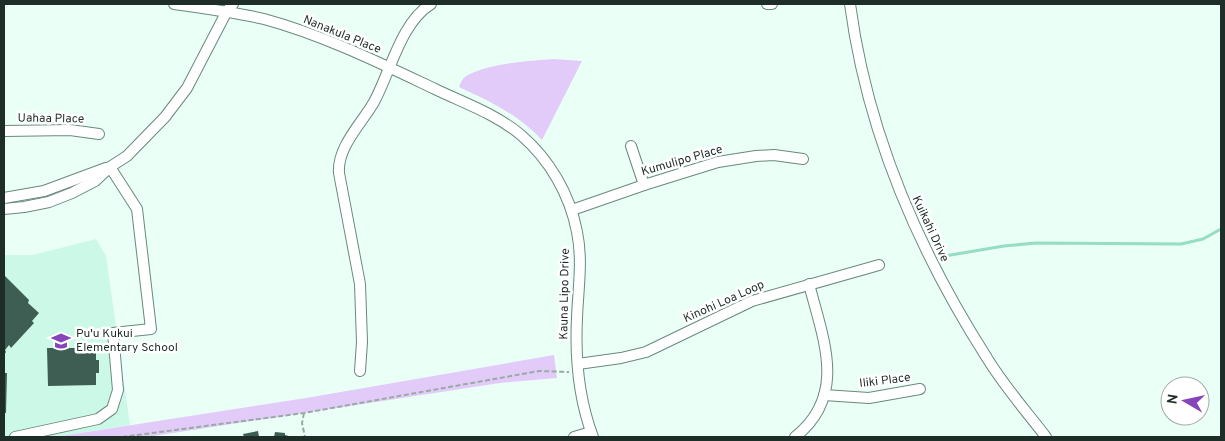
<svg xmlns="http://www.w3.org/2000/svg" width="1225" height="441" font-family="Overpass,sans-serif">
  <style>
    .built { fill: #ccf8e7 }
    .green { fill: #e2cbf9 }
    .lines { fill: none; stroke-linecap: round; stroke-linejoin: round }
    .stream { stroke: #96ddc3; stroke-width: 3 }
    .building { fill: #3f5e53 }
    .minor-casing { stroke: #69897d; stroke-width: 12 }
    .path { stroke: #99aba4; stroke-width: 2; stroke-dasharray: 5 2.5; stroke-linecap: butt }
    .minor { stroke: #fff; stroke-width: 10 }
    .labels { text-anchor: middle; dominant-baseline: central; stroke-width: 5; stroke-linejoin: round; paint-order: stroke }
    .street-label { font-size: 12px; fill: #1f2d28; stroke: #fff }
    .poi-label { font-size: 12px; fill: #1f2d28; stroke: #fff; text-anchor: start }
  </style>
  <rect width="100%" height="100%" fill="#eafff6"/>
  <!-- built -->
  <path class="built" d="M96,239L106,256L130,425L55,437H4V255H33Z"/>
  <!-- green -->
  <g class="green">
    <path d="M553,59L582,61L542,140C517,114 491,102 459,87C461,82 463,77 468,75C490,63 529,61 553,59Z"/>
    <path d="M554,355L557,378L500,383L147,437H55L306,398Z"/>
  </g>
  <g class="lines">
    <!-- stream -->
    <path class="stream" d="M939,257L1004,246L1036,243L1181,244L1203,239L1221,229"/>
  </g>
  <!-- building -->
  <g class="building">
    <path d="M4,275L29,300L28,303L39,313L32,321L34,323L11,348L9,345L5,350L6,352L4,355Z"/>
    <path d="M47,348H96V360H99V373H96V385L48,386Z"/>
    <path d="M4,373H7L6,413H4Z"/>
    <path d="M258,431L259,437H244L243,434Z"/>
    <path d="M275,432L285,433V435L292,437H274Z"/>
  </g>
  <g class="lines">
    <!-- minor casing -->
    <g class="minor-casing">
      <g id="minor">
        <path d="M174,4C204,8 234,12 264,19C323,35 380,63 435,89C464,103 496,114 521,135C550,160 570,195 577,232C583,261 578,289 577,318C575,358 579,400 593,437"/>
        <path d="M767,4H772"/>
        <path d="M850,4C867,132 918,250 987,358C1004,386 1026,411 1046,437"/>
        <path d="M4,131L70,130L99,134"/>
        <path d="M631,146L644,185"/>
        <path d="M4,198L44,191L106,168"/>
        <path d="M4,209L24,207L49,202L72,193L95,181L110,167L127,156L165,117L187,88L227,11L233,4"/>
        <path d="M572,210L644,185L718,162L756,156L774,155L803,159"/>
        <path d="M578,364L621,358L646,352L752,301L879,265"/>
        <path d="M360,371L362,342L360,284L339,173C337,147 362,123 374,102C390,73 401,22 431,4"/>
        <path d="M824,395L869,398L920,389"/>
        <path d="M15,437L98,419L112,409L118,390L113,333L151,329L137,209L110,167"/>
        <path d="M574,437L591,432"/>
        <path d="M795,437C848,395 823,339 809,284"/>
      </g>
    </g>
    <!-- path -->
    <g class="path">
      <path d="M304,413L302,423L305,437"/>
      <path d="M122,437L304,413L539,371L569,372"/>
    </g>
    <!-- minor -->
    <use href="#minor" class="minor"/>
  </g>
  <!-- icons -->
  <defs>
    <g id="school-bare" transform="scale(1.5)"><path d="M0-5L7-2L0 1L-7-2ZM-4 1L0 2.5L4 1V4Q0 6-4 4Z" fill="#8745ba" stroke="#fff" stroke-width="2.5" paint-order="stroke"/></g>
  </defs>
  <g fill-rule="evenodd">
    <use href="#school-bare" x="61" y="341"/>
  </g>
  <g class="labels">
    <!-- street labels -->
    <g class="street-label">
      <text transform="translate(342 35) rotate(22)">Nanakula Place</text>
      <text transform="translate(51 119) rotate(1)">Uahaa Place</text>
      <text transform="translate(682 161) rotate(-16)">Kumulipo Place</text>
      <text transform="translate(930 229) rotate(65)">Kuikahi Drive</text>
      <text transform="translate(565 294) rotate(-89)">Kauna Lipo Drive</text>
      <text transform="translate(724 302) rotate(-24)">Kinohi Loa Loop</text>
      <text transform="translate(885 381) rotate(-7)">Iliki Place</text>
    </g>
    <!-- poi labels -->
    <g class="poi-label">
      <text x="76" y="334">Pu'u Kukui<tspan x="76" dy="14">Elementary School</tspan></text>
    </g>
  </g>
  <!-- border -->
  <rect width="1225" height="441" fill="none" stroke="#1f2d28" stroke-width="10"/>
  <!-- north arrow -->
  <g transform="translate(1185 401) rotate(279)"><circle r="24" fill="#ffffff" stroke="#a5aba9"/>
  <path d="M0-4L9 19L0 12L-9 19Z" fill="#8745ba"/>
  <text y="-8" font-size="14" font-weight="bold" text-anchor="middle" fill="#1f2d28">N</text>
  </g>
</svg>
